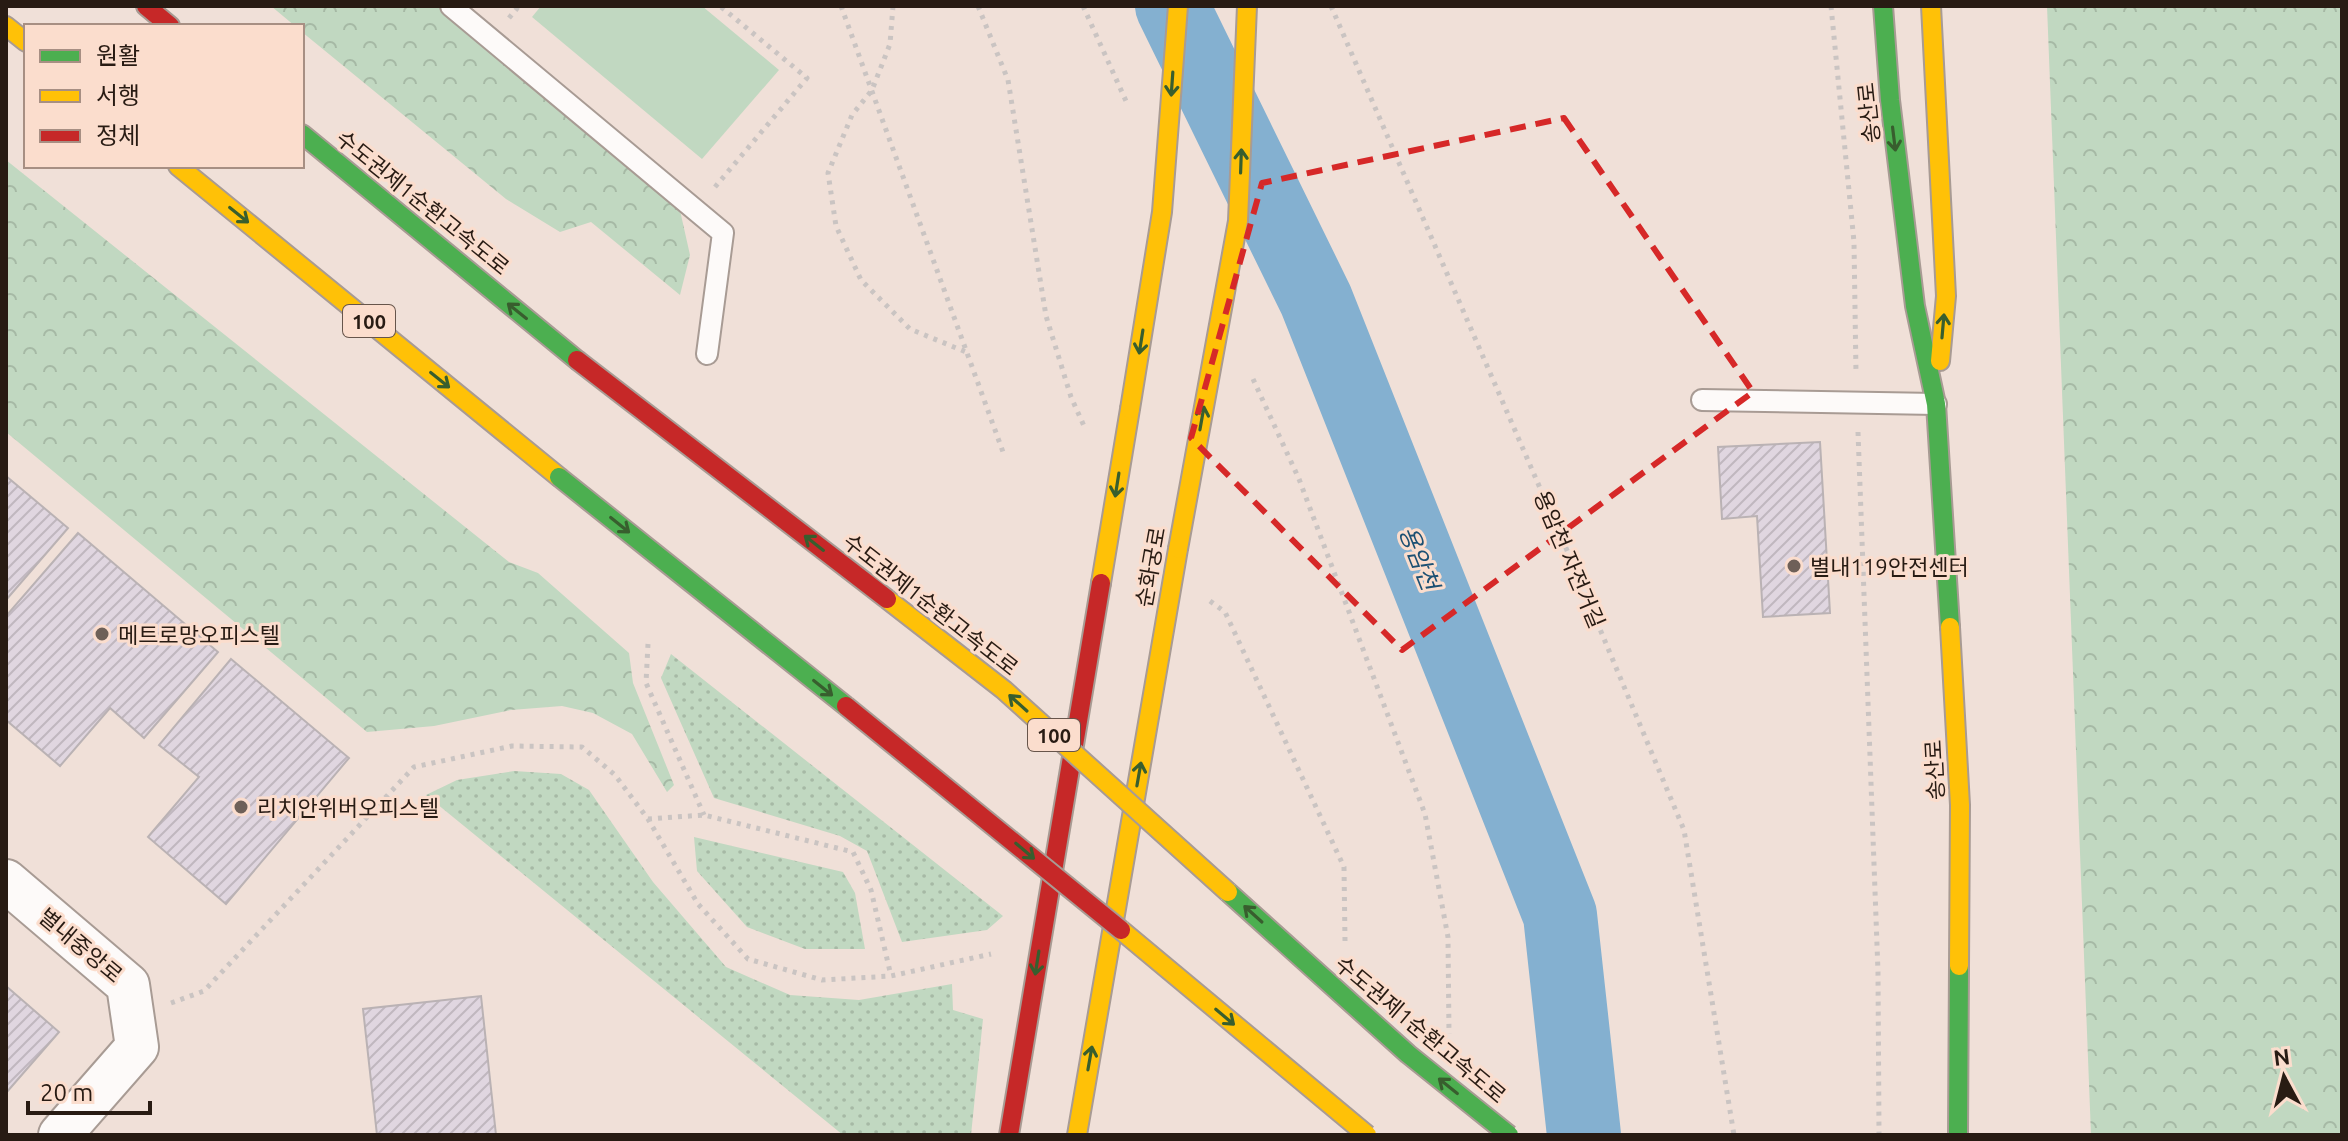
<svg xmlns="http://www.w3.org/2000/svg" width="2348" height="1141" font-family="Ubuntu,'Noto Sans KR',sans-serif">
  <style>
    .grass { fill: url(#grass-dots) }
    .forest { fill: url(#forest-crowns) }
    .garden { fill: #c1d8c1 }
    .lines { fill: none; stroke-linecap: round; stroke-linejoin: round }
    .river { stroke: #84b0d0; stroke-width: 74 }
    .building { fill: url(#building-hatch); stroke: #bab2b4; stroke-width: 2 }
    .lane-casing { stroke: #a89b94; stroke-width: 24 }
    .street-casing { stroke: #a89b94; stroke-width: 46 }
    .fast-casing { stroke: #a89b94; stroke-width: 22 }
    .slow-casing { stroke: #a89b94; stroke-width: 22 }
    .jam-casing { stroke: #a89b94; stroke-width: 22 }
    .path { stroke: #cac4c2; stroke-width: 5; stroke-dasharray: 4 6; stroke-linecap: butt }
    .lane { stroke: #fdfaf9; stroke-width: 20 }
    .street { stroke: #fdfaf9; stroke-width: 42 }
    .fast { stroke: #4caf50; stroke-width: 18 }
    .slow { stroke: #ffc107; stroke-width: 18 }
    .jam { stroke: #c62828; stroke-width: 18 }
    .fast-bridge-casing { stroke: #a89b94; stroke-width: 22; stroke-linecap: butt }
    .slow-bridge-casing { stroke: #a89b94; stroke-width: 22; stroke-linecap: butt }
    .jam-bridge-casing { stroke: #a89b94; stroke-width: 22; stroke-linecap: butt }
    .fast-bridge { stroke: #4caf50; stroke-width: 18 }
    .slow-bridge { stroke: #ffc107; stroke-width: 18 }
    .jam-bridge { stroke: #c62828; stroke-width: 18 }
    .oneway { stroke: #385e2e }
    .marked { fill: none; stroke: #d62828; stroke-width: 6; stroke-dasharray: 16 10; stroke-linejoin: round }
    .poi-dot { fill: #6e6058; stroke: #fbddcd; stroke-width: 3 }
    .labels { text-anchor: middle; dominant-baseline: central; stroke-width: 6; stroke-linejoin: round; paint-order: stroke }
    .shield { fill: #fbddcd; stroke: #67554b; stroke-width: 2 }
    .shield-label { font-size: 20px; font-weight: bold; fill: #281b13 }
    .street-label { font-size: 22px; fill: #281b13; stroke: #fbddcd }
    .poi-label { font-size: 22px; fill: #281b13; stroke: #fbddcd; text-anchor: start }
    .water-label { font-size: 24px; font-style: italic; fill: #1c5073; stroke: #fbddcd }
  </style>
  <defs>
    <pattern id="grass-dots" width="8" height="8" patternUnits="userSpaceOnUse" patternTransform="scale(2)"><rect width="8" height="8" fill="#c1d8c1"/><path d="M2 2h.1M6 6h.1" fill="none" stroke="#a6b9a5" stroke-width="1.8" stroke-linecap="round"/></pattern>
    <pattern id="forest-crowns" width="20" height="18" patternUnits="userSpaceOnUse" patternTransform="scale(2)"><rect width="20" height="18" fill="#c1d8c1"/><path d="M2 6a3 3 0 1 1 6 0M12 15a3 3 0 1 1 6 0" fill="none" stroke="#a6b9a5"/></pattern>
    <pattern id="building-hatch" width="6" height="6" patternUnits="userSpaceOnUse" patternTransform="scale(2)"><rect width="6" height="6" fill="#e0d6e0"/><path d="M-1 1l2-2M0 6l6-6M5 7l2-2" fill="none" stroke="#c0b7bf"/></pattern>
  </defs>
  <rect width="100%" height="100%" fill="#f0e0d8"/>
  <!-- grass -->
  <g class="grass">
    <path d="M671,654L1003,916L987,930L902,942L867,851L840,836L714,798L661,678Z"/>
    <path d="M514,771L561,774L589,790L653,882L726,967L790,995L859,1000L952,984L953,1010L983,1019L971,1135H843L426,795L457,780Z"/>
    <path d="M694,837L843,872L855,893L865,949H805L747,927L697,871Z"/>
  </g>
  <!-- forest -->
  <g class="forest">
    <path d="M271,6H446L675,188L690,255L680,295L591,222L560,232L506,199L302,32V26H295Z"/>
    <path d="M2047,6H2342V1135H2091Z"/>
    <path d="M6,160L509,562L538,573L629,653L633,683L674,785L667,792L632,734L593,713L562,706L511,710L434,726L367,732L6,432Z"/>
  </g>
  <!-- garden -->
  <path class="garden" d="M541,6H702L779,70L702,159L532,17Z"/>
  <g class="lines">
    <!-- river -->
    <path class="river" d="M1172,6L1316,300L1560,915L1584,1135"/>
  </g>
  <!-- building -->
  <g class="building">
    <path d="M1820,442L1830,613L1763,617L1757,516L1722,519L1718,447Z"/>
    <path d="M6,476L68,528L6,600Z"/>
    <path d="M78,533L218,652L144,738L110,708L60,766L6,720V616Z"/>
    <path d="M231,659L349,758L226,904L148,837L199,777L159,745Z"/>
    <path d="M6,986L59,1032L6,1093Z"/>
    <path d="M481,996L496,1135H377L363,1009Z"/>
  </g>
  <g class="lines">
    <!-- lane casing -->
    <g class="lane-casing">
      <g id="lane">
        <path d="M451,6L723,233L707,354"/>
        <path d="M1702,400L1936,404"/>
      </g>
    </g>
    <!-- street casing -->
    <g class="street-casing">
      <path id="street" d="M6,881L128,985L137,1047L60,1135"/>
    </g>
    <!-- fast casing -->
    <g class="fast-casing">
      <g id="fast">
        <path d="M1883,6L1890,100L1915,306L1936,404L1950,627"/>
        <path d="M302,134L577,360"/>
        <path d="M1958,1135L1959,966"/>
      </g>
    </g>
    <!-- slow casing -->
    <g class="slow-casing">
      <g id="slow">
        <path d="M1931,6L1946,296L1940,361"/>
        <path d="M6,26L26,42"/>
        <path d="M178,166L559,477"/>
        <path d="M1101,583L1130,409"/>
        <path d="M1950,627L1960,805L1959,966"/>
        <path d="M1077,1135L1178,549"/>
      </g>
    </g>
    <!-- jam casing -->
    <g class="jam-casing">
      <g id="jam">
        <path d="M146,6L170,26"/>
        <path d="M1009,1135L1101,583"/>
      </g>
    </g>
    <!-- path -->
    <g class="path">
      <path d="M841,6L1003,452"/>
      <path d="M893,6L890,44L872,90L852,115L828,173L836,226L861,280L910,329L966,352"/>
      <path d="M978,6L1008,80L1046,316L1071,397L1084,426"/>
      <path d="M1083,6L1126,101"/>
      <path d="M1331,6L1566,548L1684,830L1734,1135"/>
      <path d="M1831,6L1854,242L1856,374"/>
      <path d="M509,18L519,6"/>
      <path d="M715,187L807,78L720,6"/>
      <path d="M1253,379L1299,479L1425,814L1448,937L1449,1034"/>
      <path d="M1858,432L1878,972L1879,1135"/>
      <path d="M1210,601L1225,612L1344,867L1345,941"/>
      <path d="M648,644L646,683L704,815"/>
      <path d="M648,819L704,815L853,852L871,890L891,976"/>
      <path d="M171,1003L204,991L414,767L512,746L582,747L615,775L648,819L698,904L748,959L822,980L891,976L991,954"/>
    </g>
    <!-- lane -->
    <use href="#lane" class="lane"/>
    <!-- street -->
    <use href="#street" class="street"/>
    <!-- fast -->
    <use href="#fast" class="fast"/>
    <!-- slow -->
    <use href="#slow" class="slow"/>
    <!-- jam -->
    <use href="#jam" class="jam"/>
    <!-- fast-bridge casing -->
    <g class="fast-bridge-casing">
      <g id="fast-bridge">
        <path d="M559,477L846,706"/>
        <path d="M1228,892L1408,1054L1509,1135"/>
      </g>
    </g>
    <!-- slow-bridge casing -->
    <g class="slow-bridge-casing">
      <g id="slow-bridge">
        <path d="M1130,409L1162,212L1178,6"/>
        <path d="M1178,549L1238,221L1247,6"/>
        <path d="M887,599L1004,690L1228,892"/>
        <path d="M1121,930L1367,1135"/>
      </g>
    </g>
    <!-- jam-bridge casing -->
    <g class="jam-bridge-casing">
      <g id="jam-bridge">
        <path d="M577,360L887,599"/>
        <path d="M846,706L1121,930"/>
      </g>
    </g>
    <!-- fast-bridge -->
    <use href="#fast-bridge" class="fast-bridge"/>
    <!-- slow-bridge -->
    <use href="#slow-bridge" class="slow-bridge"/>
    <!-- jam-bridge -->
    <use href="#jam-bridge" class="jam-bridge"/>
  </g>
  <!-- one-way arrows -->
  <defs><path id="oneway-shaft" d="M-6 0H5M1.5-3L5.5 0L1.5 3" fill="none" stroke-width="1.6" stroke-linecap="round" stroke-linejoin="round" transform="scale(2)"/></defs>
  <g class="oneway">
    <use href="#oneway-shaft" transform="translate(1172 84) rotate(94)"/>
    <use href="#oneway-shaft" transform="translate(1894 139) rotate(83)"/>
    <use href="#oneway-shaft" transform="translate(1241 161) rotate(-88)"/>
    <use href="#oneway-shaft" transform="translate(239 215) rotate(39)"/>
    <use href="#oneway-shaft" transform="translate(517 311) rotate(-141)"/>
    <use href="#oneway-shaft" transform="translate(1943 326) rotate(-85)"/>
    <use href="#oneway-shaft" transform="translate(1141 342) rotate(99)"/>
    <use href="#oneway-shaft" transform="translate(440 380) rotate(39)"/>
    <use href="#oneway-shaft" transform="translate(1202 418) rotate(-80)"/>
    <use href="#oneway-shaft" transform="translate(1117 485) rotate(99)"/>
    <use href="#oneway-shaft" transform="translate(620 525) rotate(39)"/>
    <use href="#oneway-shaft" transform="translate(814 543) rotate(-142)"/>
    <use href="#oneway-shaft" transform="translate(823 688) rotate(39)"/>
    <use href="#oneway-shaft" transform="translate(1018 703) rotate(-138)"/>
    <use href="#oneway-shaft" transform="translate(1139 774) rotate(-80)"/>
    <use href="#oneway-shaft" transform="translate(1025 851) rotate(40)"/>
    <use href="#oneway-shaft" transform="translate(1253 914) rotate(-138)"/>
    <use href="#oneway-shaft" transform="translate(1037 963) rotate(99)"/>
    <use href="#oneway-shaft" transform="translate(1225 1017) rotate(40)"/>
    <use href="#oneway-shaft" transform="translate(1090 1058) rotate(-80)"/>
    <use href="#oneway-shaft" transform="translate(1448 1086) rotate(-141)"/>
  </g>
  <!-- marked area -->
  <path class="marked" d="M1564,118L1753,392L1402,650L1191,438L1262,183Z"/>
  <!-- markers -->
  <g class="poi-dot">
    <circle cx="1794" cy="566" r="8"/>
    <circle cx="102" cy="634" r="8"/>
    <circle cx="241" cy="807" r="8"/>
  </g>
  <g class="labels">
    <!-- shield labels -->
    <g class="shield">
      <rect x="343" y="305" width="52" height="32" rx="6"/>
      <rect x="1028" y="719" width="52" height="32" rx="6"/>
    </g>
    <g class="shield-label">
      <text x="369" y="321">100</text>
      <text x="1054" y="735">100</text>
    </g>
    <!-- street labels -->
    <g class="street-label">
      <text transform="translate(1868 113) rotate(-96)">송산로</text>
      <text transform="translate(423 202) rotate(39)">수도권제1순환고속도로</text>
      <text transform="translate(1570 559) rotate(67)">용암천 자전거길</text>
      <text transform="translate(1150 567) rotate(-80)">순화궁로</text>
      <text transform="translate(931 604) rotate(38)">수도권제1순환고속도로</text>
      <text transform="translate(1934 770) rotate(-93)">송산로</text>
      <text transform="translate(81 945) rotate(40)">별내중앙로</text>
      <text transform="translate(1421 1029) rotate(40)">수도권제1순환고속도로</text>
    </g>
    <!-- poi labels -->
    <g class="poi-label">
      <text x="1810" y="566">별내119안전센터</text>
      <text x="118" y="634">메트로망오피스텔</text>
      <text x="257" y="807">리치안위버오피스텔</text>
    </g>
    <!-- water labels -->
    <g class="water-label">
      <text transform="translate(1419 558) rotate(68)">용암천</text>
    </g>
  </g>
  <!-- border -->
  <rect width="2348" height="1141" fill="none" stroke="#281b13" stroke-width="16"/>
  <!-- legend -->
  <rect x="24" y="24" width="280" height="144" fill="#fbddcd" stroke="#a78f83" stroke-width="2"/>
  <rect x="40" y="50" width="40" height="12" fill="#4caf50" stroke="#a78f83" stroke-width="2"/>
  <text x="96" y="64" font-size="24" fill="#281b13">원활</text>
  <rect x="40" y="90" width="40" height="12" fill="#ffc107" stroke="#a78f83" stroke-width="2"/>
  <text x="96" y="104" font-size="24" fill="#281b13">서행</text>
  <rect x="40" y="130" width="40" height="12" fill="#c62828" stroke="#a78f83" stroke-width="2"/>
  <text x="96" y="144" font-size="24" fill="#281b13">정체</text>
  <!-- north arrow -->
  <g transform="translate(2284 1077) rotate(353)" stroke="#fbddcd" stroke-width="6" paint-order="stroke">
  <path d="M0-6L14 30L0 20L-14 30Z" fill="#281b13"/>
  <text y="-12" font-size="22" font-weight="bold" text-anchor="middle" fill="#281b13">N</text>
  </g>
  <!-- scale -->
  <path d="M28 1101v12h122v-12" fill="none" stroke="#281b13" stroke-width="4"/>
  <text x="40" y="1101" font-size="24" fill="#281b13" stroke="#fbddcd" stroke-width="6" paint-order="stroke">20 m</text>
</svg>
